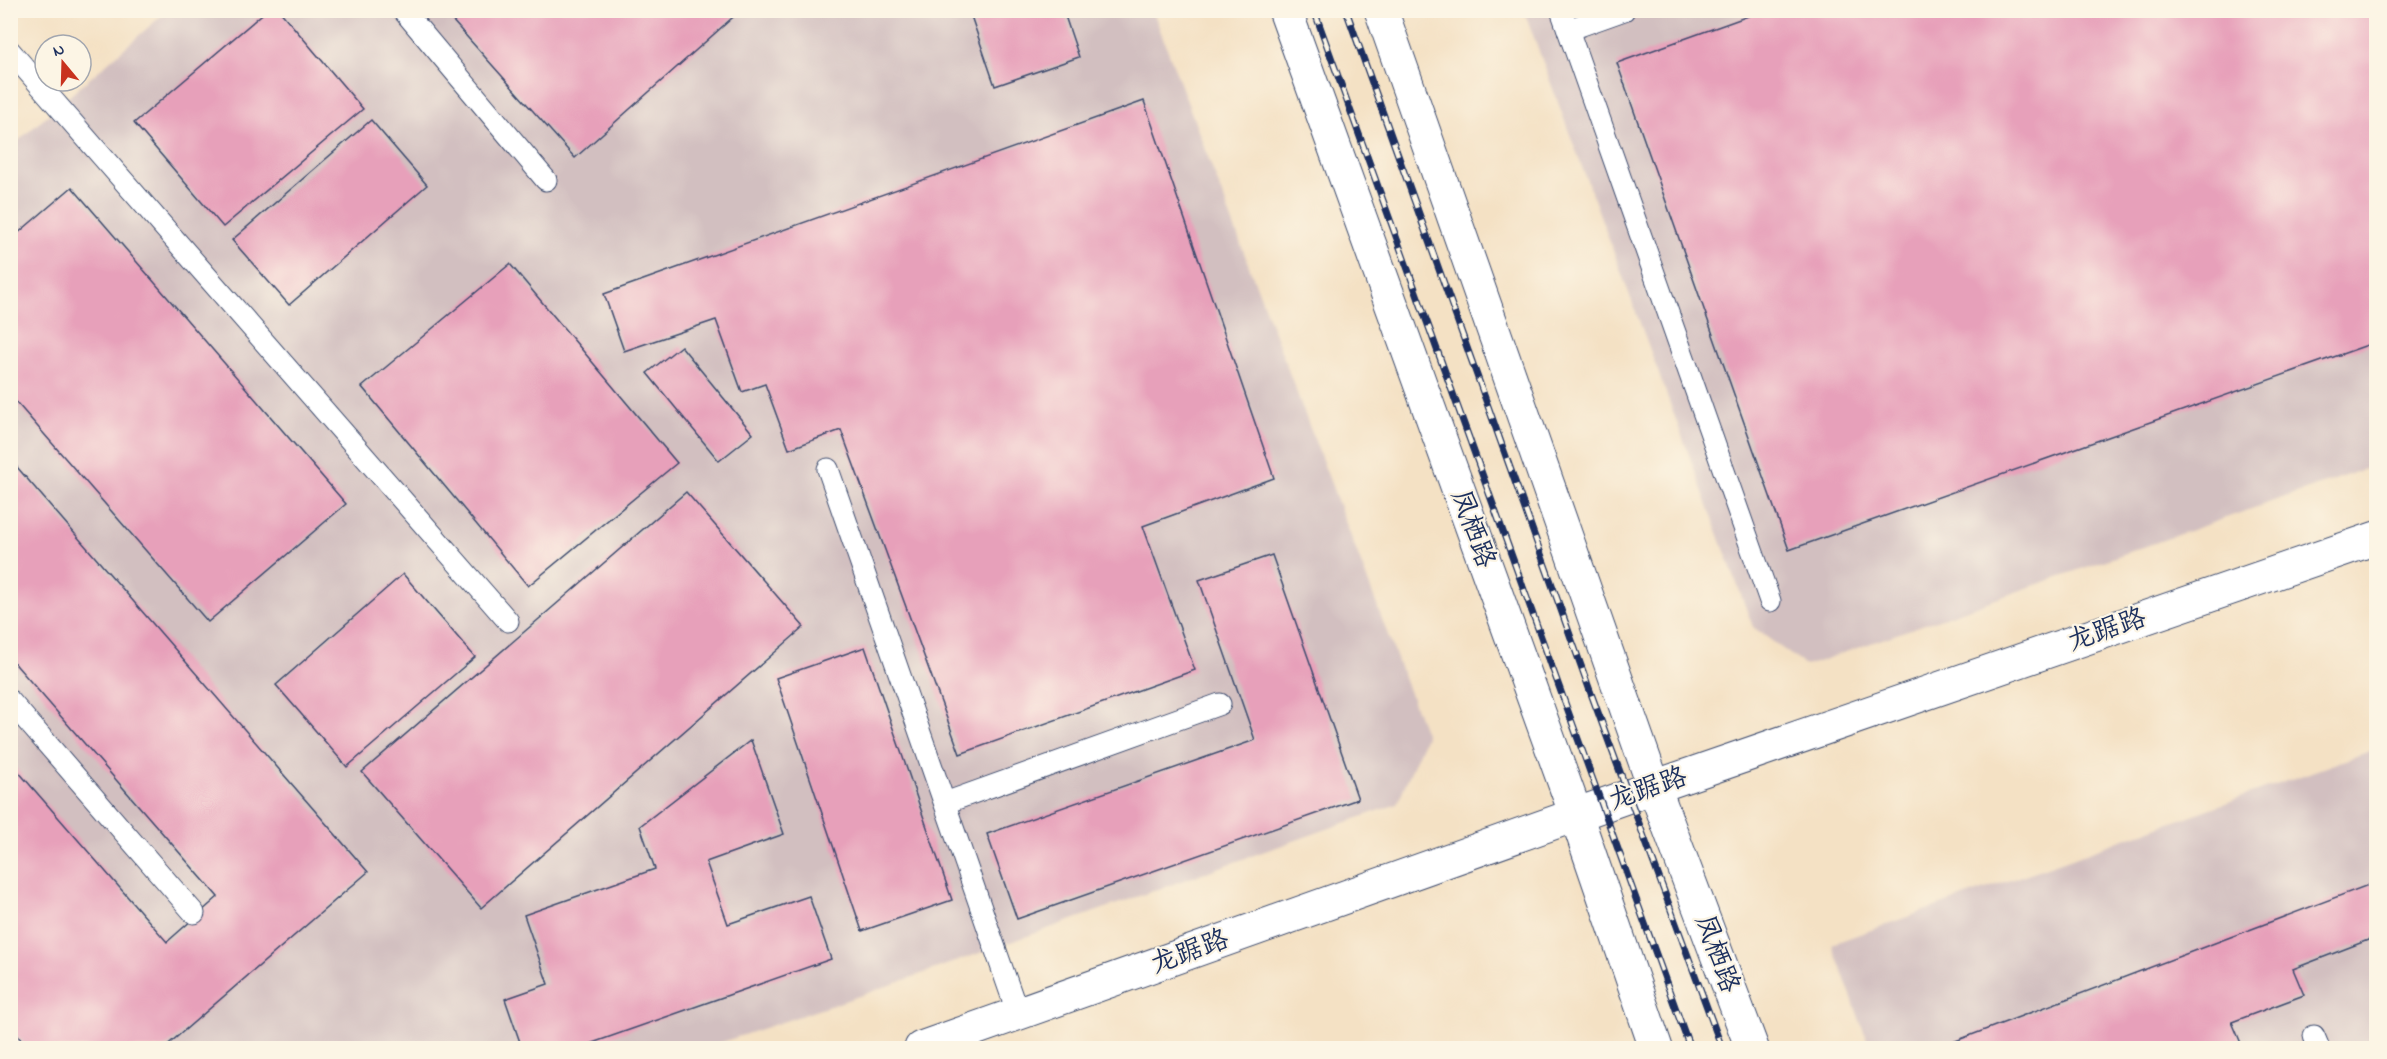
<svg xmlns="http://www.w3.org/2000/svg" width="2387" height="1059" font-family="'Indie Flower','LXGW WenKai TC',sans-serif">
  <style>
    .industrial { fill: #d2bfc0 }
    .building { fill: #e7a0ba }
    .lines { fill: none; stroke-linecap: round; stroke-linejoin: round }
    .service-casing { stroke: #3c4a6d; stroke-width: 23 }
    .tertiary-casing { stroke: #3c4a6d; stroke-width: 35 }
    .secondary-casing { stroke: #3c4a6d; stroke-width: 35 }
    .service { stroke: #fff; stroke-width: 21 }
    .tertiary { stroke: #fff; stroke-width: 33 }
    .secondary { stroke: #fff; stroke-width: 33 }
    .rail-casing { stroke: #1b2f5e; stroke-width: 7 }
    .rail { stroke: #fcf5e5; stroke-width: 4.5; stroke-dasharray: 14; stroke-linecap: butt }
    .labels { text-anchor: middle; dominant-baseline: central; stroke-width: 4.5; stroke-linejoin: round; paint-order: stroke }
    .street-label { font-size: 27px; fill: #1b2f5e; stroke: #fcf5e5 }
  </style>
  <rect width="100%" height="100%" fill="#fcf5e5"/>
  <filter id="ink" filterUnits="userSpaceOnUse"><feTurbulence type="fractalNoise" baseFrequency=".0167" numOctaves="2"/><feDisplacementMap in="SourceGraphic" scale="12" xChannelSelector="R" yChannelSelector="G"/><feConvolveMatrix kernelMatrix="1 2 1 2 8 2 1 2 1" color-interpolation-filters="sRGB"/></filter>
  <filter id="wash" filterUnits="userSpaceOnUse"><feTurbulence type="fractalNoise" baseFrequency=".008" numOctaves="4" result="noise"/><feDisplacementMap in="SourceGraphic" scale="24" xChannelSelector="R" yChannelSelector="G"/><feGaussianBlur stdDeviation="1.35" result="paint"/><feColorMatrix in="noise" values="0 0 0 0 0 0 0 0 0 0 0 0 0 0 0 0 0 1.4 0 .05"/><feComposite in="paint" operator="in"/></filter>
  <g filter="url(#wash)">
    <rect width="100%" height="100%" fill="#f4e1c4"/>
    <!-- industrial -->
    <g class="industrial">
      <path d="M167,11H1153L1426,736L1397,804L868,993L705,1048H11L10,148Z"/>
      <path d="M1524,11H2376V465L1806,666L1753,627Z"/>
      <path d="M2376,749V1048H1870L1832,944Z"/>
    </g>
    <g id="blocks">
      <!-- building -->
      <g class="building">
        <path d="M267,10H279L363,109L223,227L134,123Z"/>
        <path d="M443,10H741L575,158Z"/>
        <path d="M969,10H1063L1079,57L995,86Z"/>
        <path d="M1765,10H2376V342L1789,550L1617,63Z"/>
        <path d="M1144,101L1274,478L1143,526L1195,670L960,754L841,430L789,449L765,384L742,392L716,320L624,351L604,294Z"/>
        <path d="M371,120L427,185L289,305L232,240Z"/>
        <path d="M72,187L346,504L208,622L10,395V240Z"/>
        <path d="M510,264L677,463L528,586L362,387Z"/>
        <path d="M681,346L753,434L719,461L647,373Z"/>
        <path d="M10,459L368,872L164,1048H29L17,1035L10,1041V762L167,942L218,897L10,658Z"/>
        <path d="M686,492L804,627L481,908L362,772Z"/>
        <path d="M1272,555L1358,799L1017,919L987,834L1255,740L1199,580Z"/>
        <path d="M403,574L475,657L347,767L276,685Z"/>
        <path d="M865,647L952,900L862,931L776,678Z"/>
        <path d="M751,740L784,834L706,862L728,924L809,896L831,959L578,1048H522L505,999L548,984L524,915L655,869L640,826Z"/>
        <path d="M2376,882V937L2293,969L2304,995L2232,1022L2243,1048H1937Z"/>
      </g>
    </g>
  </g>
  <g filter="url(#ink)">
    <use href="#blocks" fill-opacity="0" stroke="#3c4a6d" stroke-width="1.5"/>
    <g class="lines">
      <!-- service casing -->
      <g class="service-casing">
        <g id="service">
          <path d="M403,10L546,180"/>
          <path d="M1561,10L1770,601"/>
          <path d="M1568,30L1624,10"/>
          <path d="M10,51L508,621"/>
          <path d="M828,469L1018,1014"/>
          <path d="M10,701L194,913"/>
          <path d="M945,803L1220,704"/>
          <path d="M2314,1036L2319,1048"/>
        </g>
      </g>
      <!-- tertiary casing -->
      <g class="tertiary-casing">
        <path id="tertiary" d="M921,1048L1654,787L2376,538"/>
      </g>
      <!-- secondary casing -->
      <g class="secondary-casing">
        <g id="secondary">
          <path d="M1285,10L1576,815L1656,1048"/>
          <path d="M1381,10L1654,787L1752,1048"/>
        </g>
      </g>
      <!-- service -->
      <use href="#service" class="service"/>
      <!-- tertiary -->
      <use href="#tertiary" class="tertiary"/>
      <!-- secondary -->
      <use href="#secondary" class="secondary"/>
      <!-- rail casing -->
      <g class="rail-casing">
        <g id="rail">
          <path d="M1314,10L1690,1048"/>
          <path d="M1346,10L1589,688L1722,1048"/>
        </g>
      </g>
      <!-- rail -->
      <use href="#rail" class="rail"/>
    </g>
  </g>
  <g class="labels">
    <!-- street labels -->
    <g class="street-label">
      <text transform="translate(1472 529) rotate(70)">凤栖路</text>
      <text transform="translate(2107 631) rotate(-19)">龙踞路</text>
      <text transform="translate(1648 790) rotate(-19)">龙踞路</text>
      <text transform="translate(1190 953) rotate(-20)">龙踞路</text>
      <text transform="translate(1716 954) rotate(70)">凤栖路</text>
    </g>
  </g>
  <!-- margin -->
  <rect width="2387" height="1059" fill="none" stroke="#fcf5e5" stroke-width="36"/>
  <!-- north arrow -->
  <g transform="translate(63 63) rotate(341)"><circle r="28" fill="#fcf5e5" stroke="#a2a6af" stroke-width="1.5"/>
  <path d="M0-4.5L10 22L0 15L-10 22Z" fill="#c8321e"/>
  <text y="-9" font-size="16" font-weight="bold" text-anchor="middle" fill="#1b2f5e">N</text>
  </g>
</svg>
